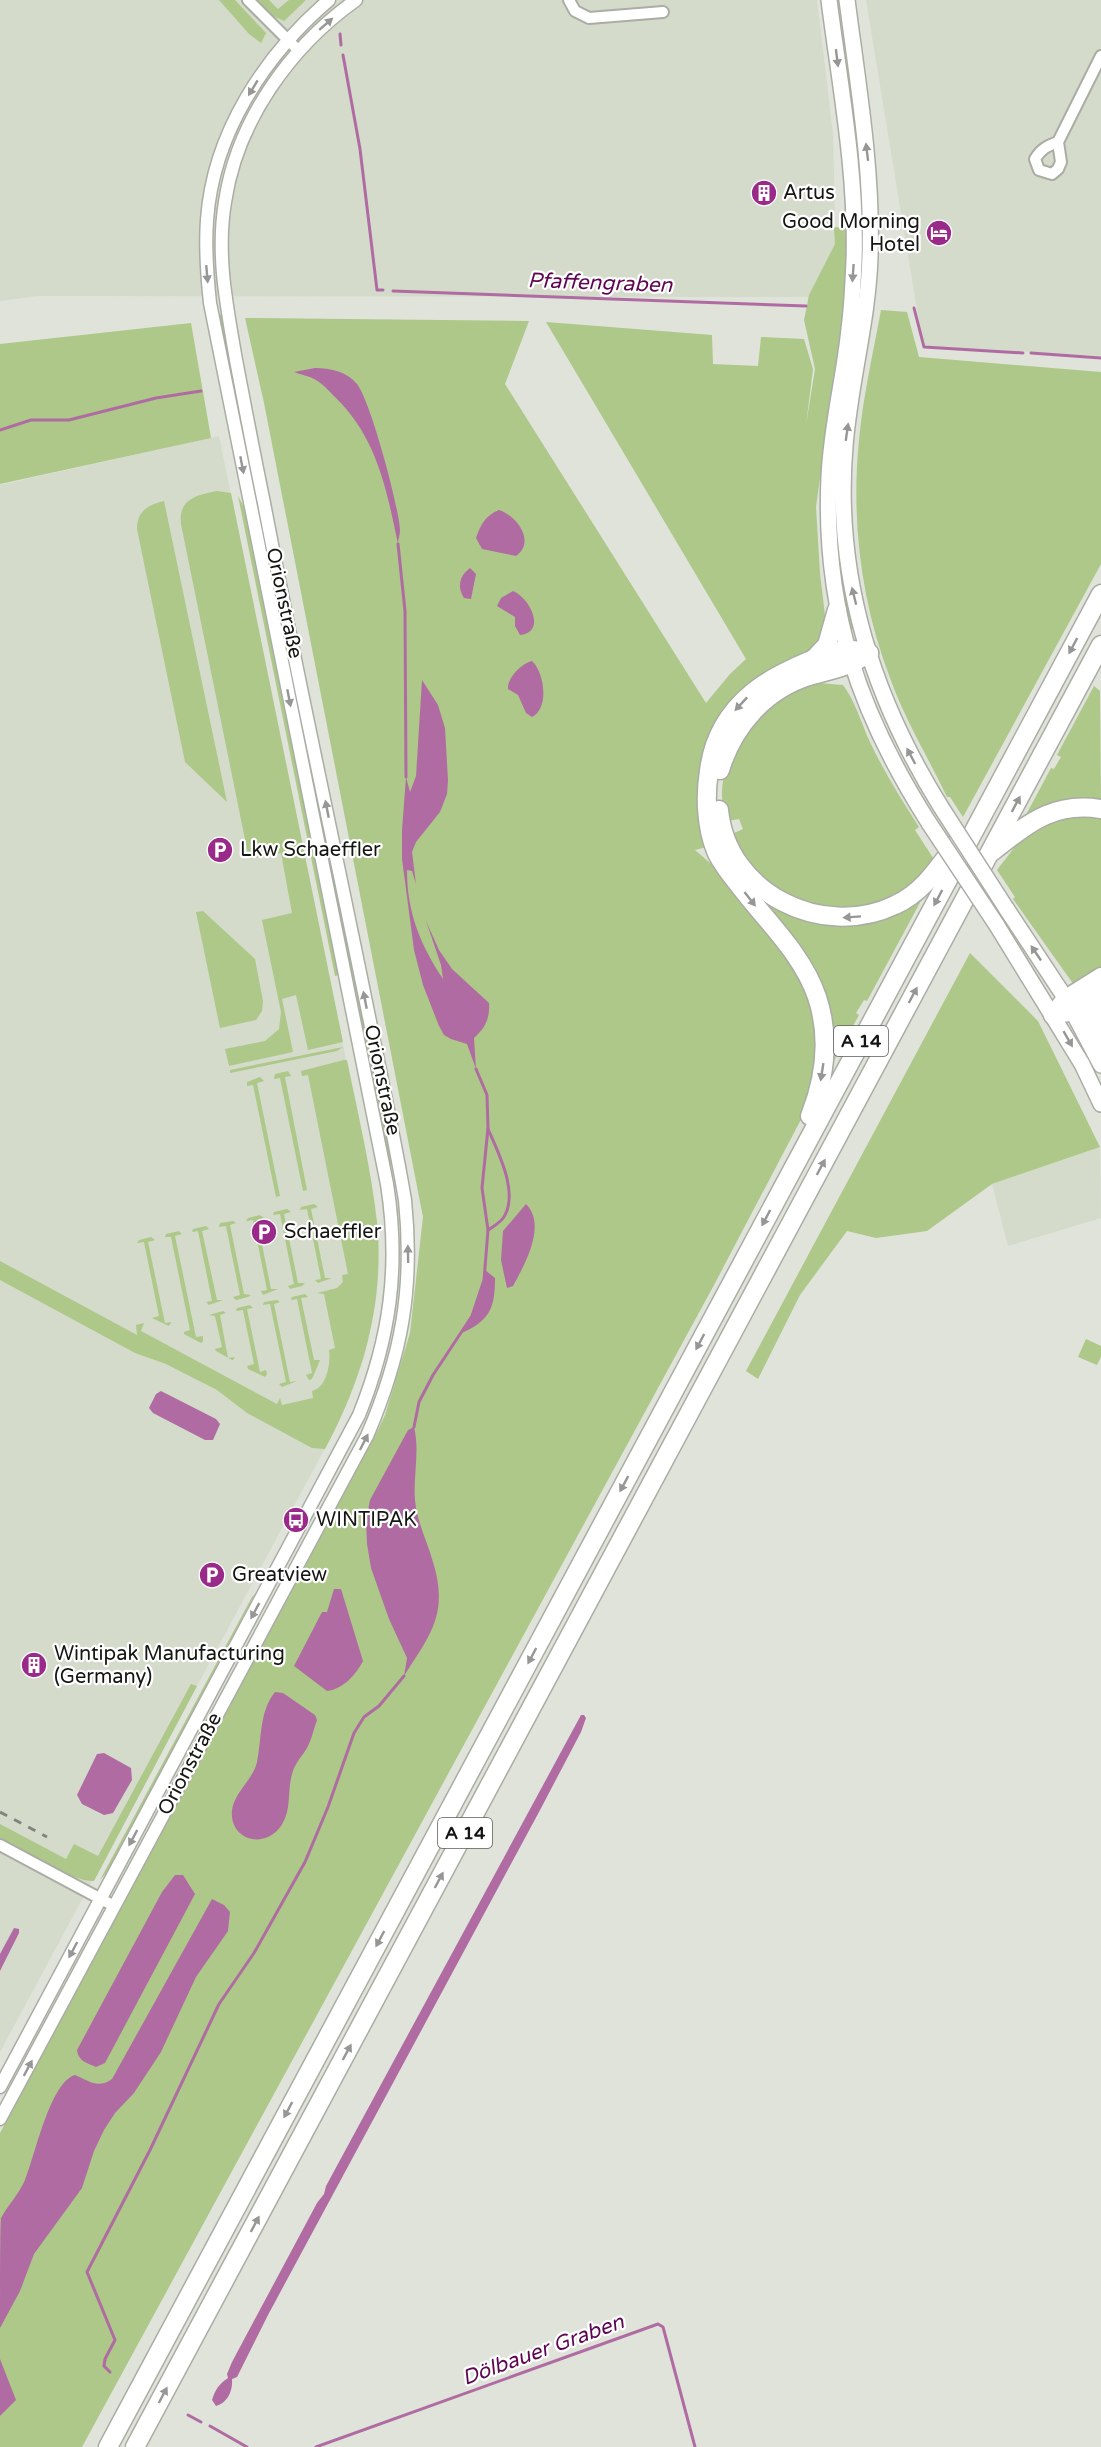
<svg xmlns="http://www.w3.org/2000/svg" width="1101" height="2447" font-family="'Varela Round',sans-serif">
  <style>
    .built { fill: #d4dbcb }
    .green { fill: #adc888 }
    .water { fill: #b06ca2 }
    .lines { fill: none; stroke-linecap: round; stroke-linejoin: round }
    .stream { stroke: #b06ca2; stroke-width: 3 }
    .minor-casing { stroke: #a9ada4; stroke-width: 14 }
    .tertiary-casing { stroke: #a9ada4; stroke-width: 15 }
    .secondary-casing { stroke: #a9ada4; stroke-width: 18 }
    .motorway-casing { stroke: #a9ada4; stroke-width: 21 }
    .minor { stroke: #fff; stroke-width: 10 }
    .tertiary { stroke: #fff; stroke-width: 12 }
    .secondary { stroke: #fff; stroke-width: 15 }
    .motorway { stroke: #fff; stroke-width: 18 }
    .rail { stroke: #81847d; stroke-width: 3; stroke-dasharray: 8 8; stroke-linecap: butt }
    .secondary-bridge-casing { stroke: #a9ada4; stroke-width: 18; stroke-linecap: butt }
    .secondary-bridge { stroke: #fff; stroke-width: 15 }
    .oneway { fill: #969695 }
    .labels { text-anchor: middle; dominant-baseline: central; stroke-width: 4.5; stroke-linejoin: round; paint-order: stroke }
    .shield { fill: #fff; stroke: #5b5c5a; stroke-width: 1.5 }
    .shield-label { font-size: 18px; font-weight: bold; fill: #151613 }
    .poi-label { font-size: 20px; fill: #151613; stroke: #fff; text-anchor: start }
    .street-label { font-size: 20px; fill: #151613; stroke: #fff }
    .water-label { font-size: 21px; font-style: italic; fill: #5e0653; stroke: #fff }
  </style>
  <rect width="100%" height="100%" fill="#dfe3da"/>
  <!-- built -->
  <g class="built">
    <path d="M0,0H817L833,135L837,297L38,296L0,301Z"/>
    <path d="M866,0H1101V356L923,346Z"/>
    <path d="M219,436L370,1177L378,1243L376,1298L365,1355L337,1426L0,2052V485Z"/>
    <path d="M1100,1147L1101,1218L1008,1246L992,1184Z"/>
  </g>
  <!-- green -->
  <g class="green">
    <path d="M219,0H235L266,33L261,43L249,34Z"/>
    <path d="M256,0H269L278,9L289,0H306L284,21L273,16Z"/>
    <path d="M856,165L863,203V262L837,492L840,557L854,629L847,631L841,599L834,492L858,299Z"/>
    <path d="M834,227L847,228L846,289L816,507L820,573L826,624L824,638L716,735L710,846L695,850L723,874L768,930L811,995L820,1050L807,1108L714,1285L82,2447H0V2133L373,1440L385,1415L410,1333L423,1217L264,403L245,318L529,321L505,384L706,703L730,674L746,659L546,322L712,335L713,364L758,366L761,337L804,339L813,369L806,425L815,369L804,320L809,295L835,244Z"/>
    <path d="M881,310L907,312L919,357L1101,372V564L963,817L950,797H947C928,757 905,720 890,678C861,602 851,521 859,440C863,397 873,353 881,310Z"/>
    <path d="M221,314L222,316L394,1165H390L218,316Z"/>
    <path d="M191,323L211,438L0,484V344Z"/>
    <path d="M217,491L231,493L343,1042L308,1050L296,995L282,999L293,1052L229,1066L225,1049L265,1041L279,1029L281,1012L262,920L292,913L281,853L249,859L181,524C178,499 197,495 217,491Z"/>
    <path d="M238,496L244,507L339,975L335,976Z"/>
    <path d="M164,501L227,802L185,762L137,529C137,511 148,505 164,501Z"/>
    <path d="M819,683L843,685C855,701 861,722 869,740C883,770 901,799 919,827L915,830L935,861L934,868L878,909L809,910L754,875L732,834L743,829L739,819L728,821C706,774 748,721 784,695C794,688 808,686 819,683Z"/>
    <path d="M1094,686L1100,691L1101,804L1030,816L1027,813L1051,768L1054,769L1061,757L1057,755Z"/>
    <path d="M1101,815V971L1074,985L1013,899L1015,897L997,870L1027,831L1047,818Z"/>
    <path d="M746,882L809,919L923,897L867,1001L864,1000L856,1013L859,1015L826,1075L827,1028Z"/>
    <path d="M203,911L255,959L263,1001L262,1011L256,1020L220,1028L196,912Z"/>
    <path d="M970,953L1038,1021L1100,1147L992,1184L927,1231L876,1238L847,1231L800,1295L758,1379L746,1371Z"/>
    <path d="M343,1047L337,1051L230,1073V1070Z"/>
    <path d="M344,1060H347C358,1114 371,1168 377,1222C385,1302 363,1379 325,1449L312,1448L247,1413L217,1390L166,1364L135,1353L0,1280V1261L137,1335L136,1325L144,1323L141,1331L277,1404L280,1398L282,1405L313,1398L312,1391C327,1388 331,1362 329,1350L335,1348L324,1294L317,1293L337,1288L343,1282L342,1275L348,1274L308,1075L302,1076L301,1071Z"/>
    <path d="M288,1071L291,1076L285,1077L307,1190L303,1191L280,1078L274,1079L275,1074Z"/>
    <path d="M260,1077L264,1081L257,1083L280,1196L276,1197L253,1085L247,1086V1082Z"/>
    <path d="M314,1204L318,1207L311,1209L325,1278H332L318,1283L315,1280L321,1279L307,1209L300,1210L301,1207Z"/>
    <path d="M287,1209L291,1212L284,1214L298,1283H305L302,1286L290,1289L288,1286L294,1284L280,1214L273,1215L274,1212Z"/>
    <path d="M260,1215L264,1218L257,1220L271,1289H278L263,1295L261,1291L267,1290L253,1220L246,1221L248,1218Z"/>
    <path d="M233,1221L236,1223L230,1225L244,1294L251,1295L248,1297L236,1300L233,1297L240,1295L226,1226L219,1227L220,1223Z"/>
    <path d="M206,1226L209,1229L202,1231L217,1300H223L209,1305L206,1302L212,1301L198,1231L192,1232L193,1229Z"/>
    <path d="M179,1231L182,1234L175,1236L196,1337L203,1336V1341L201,1343L184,1334V1332L190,1330L171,1237H165L166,1234Z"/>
    <path d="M151,1237L155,1240L148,1242L165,1323L171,1322L169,1326L152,1318L159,1316L144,1242L137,1243L139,1240Z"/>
    <path d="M305,1294L308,1297L301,1298L314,1360H320L312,1379L309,1380L306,1375L312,1373L297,1299L291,1300L292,1297Z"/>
    <path d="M277,1300L280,1302L274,1304L290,1382L297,1381L282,1387L279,1384L286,1382L270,1304L263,1305L264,1302Z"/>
    <path d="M250,1305L253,1308L247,1309L260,1372L266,1370L267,1374L265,1377L248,1369L247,1366L254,1364L243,1310L236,1311L237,1308Z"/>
    <path d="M223,1311L226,1313L220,1315L228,1358L235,1357L233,1360H232L216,1351L215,1349L222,1347L215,1316L209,1315Z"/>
    <path d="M1086,1339L1101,1346V1357L1097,1365L1078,1357Z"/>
    <path d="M255,1594L109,1870L100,1880L252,1597Z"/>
    <path d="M191,1684L197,1686L94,1881C68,1881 24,1850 0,1838V1824L66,1859L74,1844L98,1856Z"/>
  </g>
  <!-- water -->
  <g class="water">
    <path d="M315,368C330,368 346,371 357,384C371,402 399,507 400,530C400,535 398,540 398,544C387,491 377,438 336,398C330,392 323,384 316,380C310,376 301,375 294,372Z"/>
    <path d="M499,510C517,516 536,542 516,556L482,549L476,538C481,524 485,516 499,510Z"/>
    <path d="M470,568L476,574L471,599L464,598C457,587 459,576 470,568Z"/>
    <path d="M513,591C530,598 547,632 520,635L515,626V617L497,606L501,598Z"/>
    <path d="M532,661C544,672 550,708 532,717L526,713L518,695L508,689C507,678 522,663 532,661Z"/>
    <path d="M422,680L438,705L445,728L448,780L447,794L440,812L416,842L412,852L416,884L412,871L407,870C407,912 420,944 443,979L441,965L426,921L439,950L452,969L489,1003C490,1019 485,1028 474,1038L476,1069L467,1044L451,1039L444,1035L439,1026L423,985L414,950L402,859V830L406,777L410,792L416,776Z"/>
    <path d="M526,1204C547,1225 525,1264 513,1286L507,1288L501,1260L503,1231Z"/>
    <path d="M485,1270L495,1278C495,1308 490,1320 462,1333C473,1313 483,1292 485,1270Z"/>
    <path d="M161,1391L216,1419L220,1424L213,1440H205L153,1413L149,1408L156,1394Z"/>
    <path d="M414,1427C420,1451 413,1476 415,1500C417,1522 427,1541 433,1562C449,1614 430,1635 404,1676L407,1658L389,1619L371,1568L367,1544L366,1520L370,1500L408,1430Z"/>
    <path d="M334,1589H341L363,1661C356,1674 344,1689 327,1691L294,1666L322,1612H327Z"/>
    <path d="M275,1692L283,1693L315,1715L317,1720C314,1728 312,1738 308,1746C303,1756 295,1762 292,1774C287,1792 292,1810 281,1826C264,1850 229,1840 232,1810C235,1791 253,1780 257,1762C262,1738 259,1712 275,1692Z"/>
    <path d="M581,1715H584L586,1718L581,1732L539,1812L268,2315L237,2377L232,2379C233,2390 228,2403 216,2406L212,2400C215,2390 219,2384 228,2378L227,2374L232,2362L317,2203L324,2194L326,2186Z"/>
    <path d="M104,1753L131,1768L132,1780L113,1813L104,1815L82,1804L77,1795L97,1754Z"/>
    <path d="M175,1875H183L195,1894L105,2063L96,2067C87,2063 78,2061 77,2050L162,1892Z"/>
    <path d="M212,1899L224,1905L230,1912L228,1931L196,1977L161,2052L134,2093L115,2113L104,2130L94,2151L82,2188L34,2254L20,2291L0,2328C0,2313 0,2224 1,2218C8,2205 19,2194 25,2180C35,2156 50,2082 75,2075C89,2081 98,2089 112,2079Z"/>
    <path d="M14,1928L19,1929V1933L0,1971V1954Z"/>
    <path d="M0,2359L16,2400L0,2416Z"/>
  </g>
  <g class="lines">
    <!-- stream -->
    <g class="stream">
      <path d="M340,34L341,45"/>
      <path d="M343,55L360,149L377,290H383"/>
      <path d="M393,291L806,306"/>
      <path d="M914,308L924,347L1023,353"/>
      <path d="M1031,353L1101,358"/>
      <path d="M0,430L31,420H69L156,398L201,391"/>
      <path d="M398,544L405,611L406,777"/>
      <path d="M488,1230C494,1226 502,1222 505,1215C518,1191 498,1152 488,1129"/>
      <path d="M414,1427L419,1402L433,1375L472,1316L484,1280L488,1230L482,1188L488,1128L487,1095L476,1069"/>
      <path d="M110,2372L104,2366L105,2359L115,2340L87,2272L150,2150L219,2004L254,1953L305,1862L328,1807L354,1733L364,1717L379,1706L404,1676"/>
      <path d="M188,2415L201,2422"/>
      <path d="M210,2426L247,2447"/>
      <path d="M316,2447L658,2324L663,2327L695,2447"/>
    </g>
    <!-- minor casing -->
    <g class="minor-casing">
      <g id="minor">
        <path d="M248,0L299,51"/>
        <path d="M569,0L575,11L589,18L663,12"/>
        <path d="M1058,142C1047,146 1041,149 1035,159L1039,170L1052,174L1058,169L1061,162L1058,142L1101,56"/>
        <path d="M0,1845L114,1906"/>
      </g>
    </g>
    <!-- tertiary casing -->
    <g class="tertiary-casing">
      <g id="tertiary">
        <path d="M0,2087L359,1415C390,1338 400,1267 387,1184L210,303C207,275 205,247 207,220C213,133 265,55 329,0"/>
        <path d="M0,2119L367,1436C402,1355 414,1288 405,1200C394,1135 380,1071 367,1007C333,839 296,671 264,503C254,455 245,407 236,360C227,307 216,256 225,202C237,121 290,47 356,0"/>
      </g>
    </g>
    <!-- secondary casing -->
    <g class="secondary-casing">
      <g id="secondary">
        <path d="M829,0C840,86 857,174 854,261C853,284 852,307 849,329C844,379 831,427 829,477C823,610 859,713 929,823"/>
        <path d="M847,0C858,85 873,171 870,257C868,321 850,382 845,446C834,576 873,698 941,807"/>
        <path d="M1006,908L1066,999L1101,1065"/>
        <path d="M996,924L1082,1064L1101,1104"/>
      </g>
    </g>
    <!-- motorway casing -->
    <g class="motorway-casing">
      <g id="motorway">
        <path d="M813,660L827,645L837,610"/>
        <path d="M720,770C733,726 765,690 809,676C833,669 847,668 869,653"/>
        <path d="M719,810C727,893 822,940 895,905C924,892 940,865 959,840"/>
        <path d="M993,851C1028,824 1053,801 1101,809"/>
        <path d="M1053,1015L1066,999L1101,977"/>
        <path d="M1053,1015L1074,1011L1101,995"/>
        <path d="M1094,1048L1092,1018L1101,999"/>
        <path d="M810,1116C825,1078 830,1036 817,997C802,953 766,921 739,885C731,875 721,863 716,851C706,827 705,796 709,771C713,739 728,713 752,693C770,677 823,652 846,650C853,649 862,652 869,653"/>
        <path d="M108,2447L1101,594"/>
        <path d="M135,2447L1101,645"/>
      </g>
    </g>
    <!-- minor -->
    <use href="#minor" class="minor"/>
    <!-- tertiary -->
    <use href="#tertiary" class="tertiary"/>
    <!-- secondary -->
    <use href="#secondary" class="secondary"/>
    <!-- motorway -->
    <use href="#motorway" class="motorway"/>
    <!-- rail -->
    <path class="rail" d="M0,1812L47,1837"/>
    <!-- secondary-bridge casing -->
    <g class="secondary-bridge-casing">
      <g id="secondary-bridge">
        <path d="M941,807L1006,908"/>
        <path d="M929,823L996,924"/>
      </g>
    </g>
    <!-- secondary-bridge -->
    <use href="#secondary-bridge" class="secondary-bridge"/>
  </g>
  <!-- one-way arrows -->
  <defs><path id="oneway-solid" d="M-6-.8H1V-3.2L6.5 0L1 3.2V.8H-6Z" transform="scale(1.5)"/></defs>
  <g class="oneway">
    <use href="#oneway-solid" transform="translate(326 24) rotate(-41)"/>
    <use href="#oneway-solid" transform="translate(837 58) rotate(83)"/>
    <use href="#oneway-solid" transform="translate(253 88) rotate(121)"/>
    <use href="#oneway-solid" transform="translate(867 152) rotate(-97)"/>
    <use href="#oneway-solid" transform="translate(853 273) rotate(94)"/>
    <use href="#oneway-solid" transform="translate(207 274) rotate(85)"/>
    <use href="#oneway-solid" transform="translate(847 432) rotate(-82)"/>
    <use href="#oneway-solid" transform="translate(242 465) rotate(79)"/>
    <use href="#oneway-solid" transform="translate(854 596) rotate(-104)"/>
    <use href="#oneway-solid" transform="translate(1073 646) rotate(118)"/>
    <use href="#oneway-solid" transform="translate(289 698) rotate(79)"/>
    <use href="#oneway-solid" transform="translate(741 704) rotate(133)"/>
    <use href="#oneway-solid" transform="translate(911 756) rotate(-118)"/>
    <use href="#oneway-solid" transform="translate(1016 804) rotate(-62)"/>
    <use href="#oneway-solid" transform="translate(327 809) rotate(-101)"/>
    <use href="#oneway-solid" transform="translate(938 898) rotate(118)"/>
    <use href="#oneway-solid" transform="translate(750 899) rotate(52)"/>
    <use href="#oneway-solid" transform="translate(852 917) rotate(176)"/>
    <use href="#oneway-solid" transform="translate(1036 953) rotate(-124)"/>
    <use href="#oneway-solid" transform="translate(913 995) rotate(-62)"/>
    <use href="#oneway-solid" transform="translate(365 1000) rotate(-101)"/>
    <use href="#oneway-solid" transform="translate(1068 1039) rotate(60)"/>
    <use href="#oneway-solid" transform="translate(822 1072) rotate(99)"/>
    <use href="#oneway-solid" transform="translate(821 1167) rotate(-62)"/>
    <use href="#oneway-solid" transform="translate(766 1218) rotate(118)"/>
    <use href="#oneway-solid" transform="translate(408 1254) rotate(-91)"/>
    <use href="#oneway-solid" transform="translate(700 1342) rotate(118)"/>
    <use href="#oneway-solid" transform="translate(364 1442) rotate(-63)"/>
    <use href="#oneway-solid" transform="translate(624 1484) rotate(118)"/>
    <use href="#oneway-solid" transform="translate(255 1611) rotate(118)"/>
    <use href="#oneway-solid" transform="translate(532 1656) rotate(118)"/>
    <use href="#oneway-solid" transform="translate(133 1838) rotate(118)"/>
    <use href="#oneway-solid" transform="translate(439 1880) rotate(-62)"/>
    <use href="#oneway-solid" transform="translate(380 1939) rotate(118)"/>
    <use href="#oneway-solid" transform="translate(73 1950) rotate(118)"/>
    <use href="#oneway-solid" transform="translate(347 2052) rotate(-62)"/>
    <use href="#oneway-solid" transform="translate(28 2068) rotate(-62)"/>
    <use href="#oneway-solid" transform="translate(288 2110) rotate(118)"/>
    <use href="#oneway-solid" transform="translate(255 2224) rotate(-62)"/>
    <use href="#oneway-solid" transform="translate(163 2395) rotate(-62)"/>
  </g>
  <!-- icons -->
  <defs>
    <g id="building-disc" transform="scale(1.35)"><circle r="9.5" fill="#9a2a89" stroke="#fff"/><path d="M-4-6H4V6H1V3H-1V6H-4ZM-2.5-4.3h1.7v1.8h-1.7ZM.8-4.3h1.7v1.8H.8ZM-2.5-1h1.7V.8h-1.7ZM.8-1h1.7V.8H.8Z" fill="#fff"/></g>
    <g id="hotel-disc" transform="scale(1.35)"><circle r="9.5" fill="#9a2a89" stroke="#fff"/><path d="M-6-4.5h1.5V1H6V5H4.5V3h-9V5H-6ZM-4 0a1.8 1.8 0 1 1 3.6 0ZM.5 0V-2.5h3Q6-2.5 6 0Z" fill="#fff"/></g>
    <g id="parking-disc" transform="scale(1.35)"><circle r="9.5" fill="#9a2a89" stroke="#fff"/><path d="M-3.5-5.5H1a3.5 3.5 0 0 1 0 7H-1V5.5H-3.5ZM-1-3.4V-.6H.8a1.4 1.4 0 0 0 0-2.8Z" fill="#fff"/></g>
    <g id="bus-disc" transform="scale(1.35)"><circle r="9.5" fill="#9a2a89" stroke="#fff"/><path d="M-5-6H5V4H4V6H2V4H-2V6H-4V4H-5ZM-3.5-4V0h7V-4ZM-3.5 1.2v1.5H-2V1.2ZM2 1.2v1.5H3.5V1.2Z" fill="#fff"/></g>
  </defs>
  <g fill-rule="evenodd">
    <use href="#building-disc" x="764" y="193"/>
    <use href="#hotel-disc" x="939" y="233"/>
    <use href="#parking-disc" x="220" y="850"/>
    <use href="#parking-disc" x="264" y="1232"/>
    <use href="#bus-disc" x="296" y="1520"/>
    <use href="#parking-disc" x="212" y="1575"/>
    <use href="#building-disc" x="34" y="1665"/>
  </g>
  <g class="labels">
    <!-- shield labels -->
    <g class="shield">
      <rect x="834" y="1026" width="54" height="30" rx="4.5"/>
      <rect x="438" y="1818" width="54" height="30" rx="4.5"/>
    </g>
    <g class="shield-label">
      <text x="861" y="1041">A 14</text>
      <text x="465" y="1833">A 14</text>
    </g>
    <!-- poi labels -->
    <g class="poi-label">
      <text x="783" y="193">Artus</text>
      <text x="920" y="222" text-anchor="end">Good Morning<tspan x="920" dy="23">Hotel</tspan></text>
      <text x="240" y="850">Lkw Schaeffler</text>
      <text x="284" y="1232">Schaeffler</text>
      <text x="316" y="1520">WINTIPAK</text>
      <text x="232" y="1575">Greatview</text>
      <text x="54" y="1654">Wintipak Manufacturing<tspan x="54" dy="23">(Germany)</tspan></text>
    </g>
    <!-- street labels -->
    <g class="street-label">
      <text transform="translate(284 603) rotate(78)">Orionstraße</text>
      <text transform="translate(382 1080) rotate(78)">Orionstraße</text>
      <text transform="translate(190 1764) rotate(-62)">Orionstraße</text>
    </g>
    <!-- water labels -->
    <g class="water-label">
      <text transform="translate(600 283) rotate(2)">Pfaffengraben</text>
      <text transform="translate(543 2350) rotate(-20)">Dölbauer Graben</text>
    </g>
  </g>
</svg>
